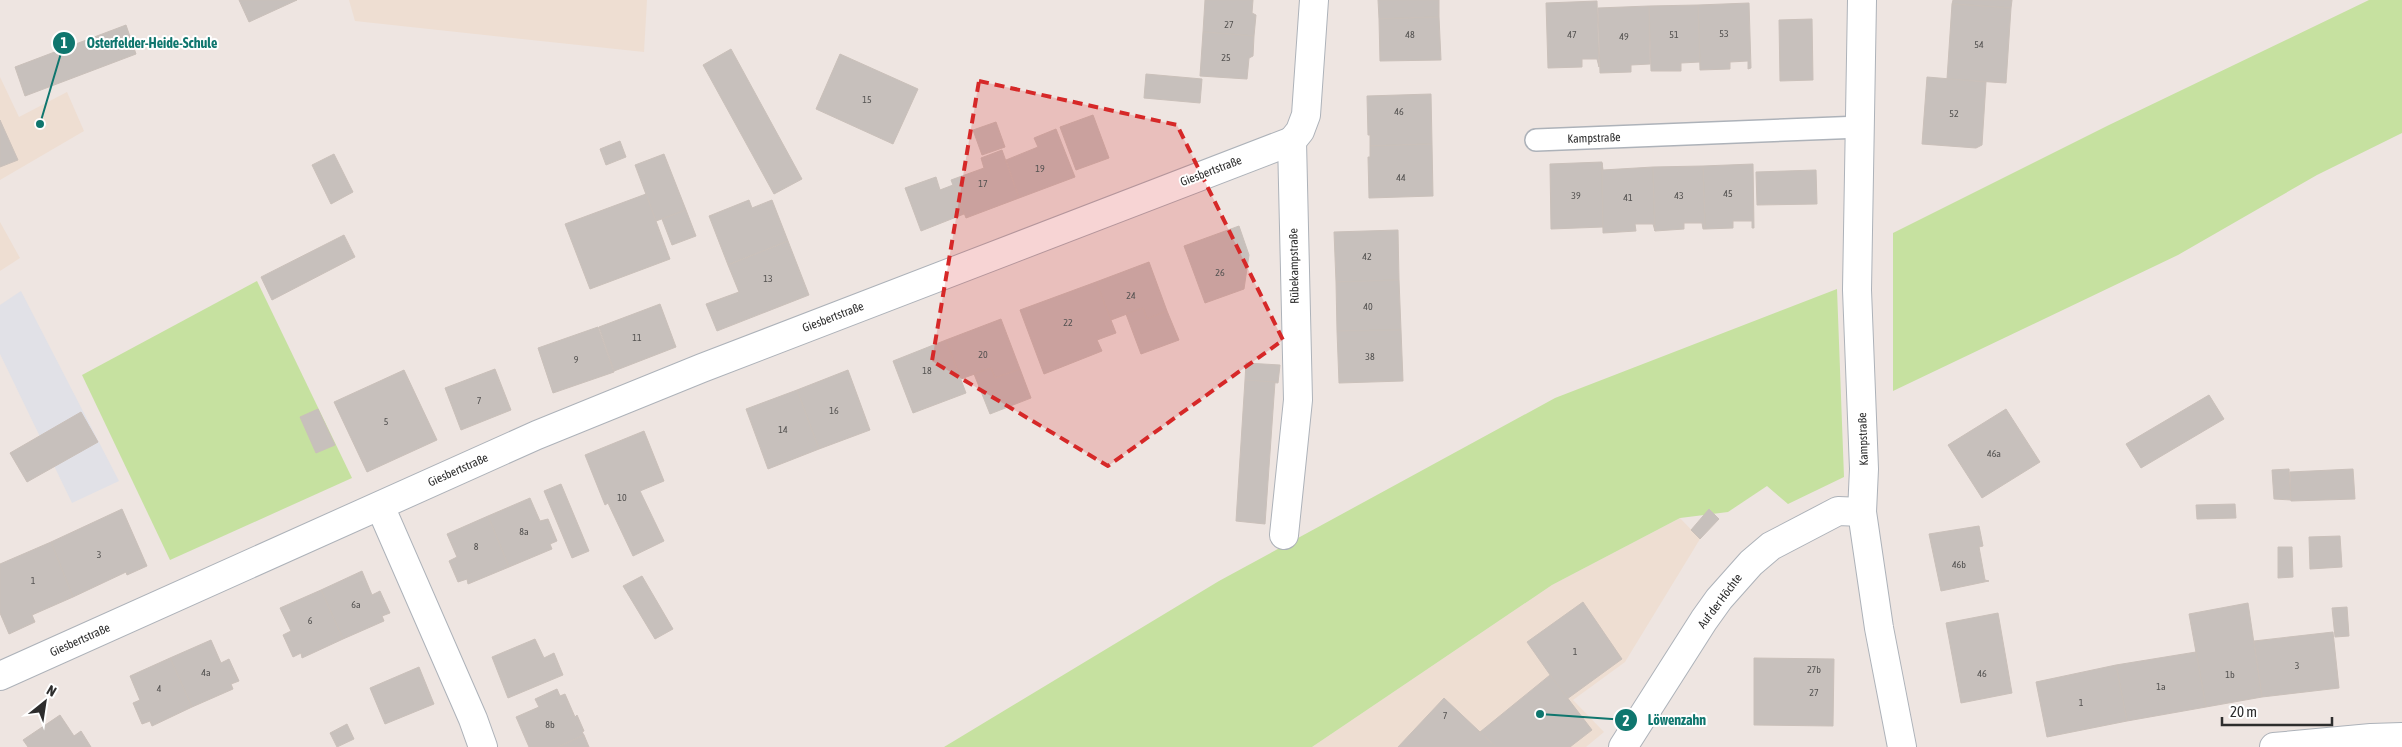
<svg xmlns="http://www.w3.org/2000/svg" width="2402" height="747" font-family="'Asap Condensed',sans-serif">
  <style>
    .industrial { fill: #e1e1e7 }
    .education { fill: #eeded2 }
    .green { fill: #c6e1a0 }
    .building { fill: #c7c0bc; stroke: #cac0ba }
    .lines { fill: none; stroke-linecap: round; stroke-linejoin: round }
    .lane-casing { stroke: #adb2b9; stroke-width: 24 }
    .street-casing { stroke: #adb2b9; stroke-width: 30 }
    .lane { stroke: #fff; stroke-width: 21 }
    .street { stroke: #fff; stroke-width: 28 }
    .marked { fill: #d62828; fill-opacity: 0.2; stroke: #d62828; stroke-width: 4; stroke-dasharray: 10 6; stroke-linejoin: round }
    .labels { text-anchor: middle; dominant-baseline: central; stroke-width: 4; stroke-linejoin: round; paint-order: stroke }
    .number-label { font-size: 10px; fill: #545251 }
    .street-label { font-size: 12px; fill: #2d2d2d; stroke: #fff }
    .leader { fill: none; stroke: #0f766e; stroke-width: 2 }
    .callout-dot { fill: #0f766e; stroke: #fff; stroke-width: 2 }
    .mark-label { font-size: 15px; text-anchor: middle; font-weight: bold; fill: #fff }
    .callout-label { font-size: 14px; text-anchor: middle; font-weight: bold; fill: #0f766e; stroke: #fff; stroke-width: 4; stroke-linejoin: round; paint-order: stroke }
  </style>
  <rect width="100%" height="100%" fill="#eee5e1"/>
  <!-- industrial -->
  <path class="industrial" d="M21,291L119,481L72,503L0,354V305Z"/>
  <!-- education -->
  <g class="education">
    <path d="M349,0H647L644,52L355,21Z"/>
    <path d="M0,77L19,117L67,92L84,131L0,180Z"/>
    <path d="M0,222L20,258L0,271Z"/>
    <path d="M1680,518L1700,539L1625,662L1573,700L1604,732L1586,747H1312L1552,585Z"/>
  </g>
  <!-- green -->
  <g class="green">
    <path d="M2369,0H2402V133L2317,175L2178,255L1893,391V233L2109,125Z"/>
    <path d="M257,281L352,478L170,560L82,375Z"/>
    <path d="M1837,289L1844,477L1788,504L1767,486L1728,512L1680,518L1552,585L1312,747H944L1219,581L1555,398Z"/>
  </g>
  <!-- building -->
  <g class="building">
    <path d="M239,0H297L249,22Z"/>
    <path d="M1205,0H1253L1252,13L1256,15L1254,36L1203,32Z"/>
    <path d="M1378,0H1439V17L1379,19Z"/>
    <path d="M1953,0H2012L2011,8L1952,4Z"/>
    <path d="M1597,1L1599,67L1597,59H1582V67L1548,68L1546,3Z"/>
    <path d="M1749,3L1751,68L1748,69V61L1730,62V69L1700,70L1698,5Z"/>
    <path d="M1952,4L2011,8L2006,83L1947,79Z"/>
    <path d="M1698,5L1700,62L1681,63V71H1651L1649,6Z"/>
    <path d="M1649,6L1650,64L1631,65V72L1600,73L1598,8Z"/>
    <path d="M1439,17L1441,60L1380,61L1379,19Z"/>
    <path d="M1812,19L1813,80L1780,81L1779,20Z"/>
    <path d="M126,25L136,54L25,96L15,67Z"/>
    <path d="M1203,32L1254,36L1253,56L1249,58L1247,79L1200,76Z"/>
    <path d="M731,49L802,179L774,194L703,65Z"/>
    <path d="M840,54L918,89L893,144L816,109Z"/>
    <path d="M1146,74L1202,79L1200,103L1144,98Z"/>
    <path d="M1927,77L1986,82L1982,145L1976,148L1922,144Z"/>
    <path d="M1431,94L1432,144L1370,146V135H1368L1367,96Z"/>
    <path d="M1093,115L1109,158L1076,170L1060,127Z"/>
    <path d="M0,120L18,160L0,167Z"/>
    <path d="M996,122L1005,147L982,155L973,130Z"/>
    <path d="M1056,129L1075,177L1019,198L1006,160L1038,147L1034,138Z"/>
    <path d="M620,141L626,157L606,165L600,149Z"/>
    <path d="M1432,144L1433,196L1369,198L1368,157H1370V146Z"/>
    <path d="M1002,150L1019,198L966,218L951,180L984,168L981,158Z"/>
    <path d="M334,154L353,192L331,204L312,165Z"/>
    <path d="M664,154L686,210L656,221L635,165Z"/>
    <path d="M1602,162L1603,227L1551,229L1550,164Z"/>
    <path d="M1602,163L1603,170L1653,167L1655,231L1653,224H1635L1636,231L1603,233Z"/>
    <path d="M1753,164L1754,228H1752V221H1733V228L1705,229L1703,166Z"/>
    <path d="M1703,166L1705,229H1703L1702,223H1684V229L1655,231L1653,167Z"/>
    <path d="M1816,170L1817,204L1757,205L1756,172Z"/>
    <path d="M936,177L940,190L953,185L964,214L921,231L905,188Z"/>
    <path d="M646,194L670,259L590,289L565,224Z"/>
    <path d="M749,200L752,208L772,200L788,241L728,265L709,216Z"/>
    <path d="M686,210L696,236L672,245L662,219Z"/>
    <path d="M1239,226L1249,255L1244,289L1205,303L1184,246Z"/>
    <path d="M1398,230L1399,280L1336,282L1334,232Z"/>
    <path d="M344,235L355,257L272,300L261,277Z"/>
    <path d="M788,241L809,295L717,331L706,304L739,292L728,265Z"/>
    <path d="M1149,262L1167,311L1147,319L1143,308L1111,320L1096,282Z"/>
    <path d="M1399,280L1401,330L1337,331L1336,282Z"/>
    <path d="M1096,282L1116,333L1097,340L1102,351L1044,374L1020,310Z"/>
    <path d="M660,304L676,347L614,371L599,327Z"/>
    <path d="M1143,308L1147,319L1167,311L1179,340L1141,354L1126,314Z"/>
    <path d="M1001,319L1020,369L995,378L991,368L961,379L946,340Z"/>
    <path d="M598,327L614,372L553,393L538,348Z"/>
    <path d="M1401,330L1403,381L1339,383L1337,331Z"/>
    <path d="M946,340L966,393L913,413L893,361Z"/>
    <path d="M1246,363L1280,365L1278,383L1245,380Z"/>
    <path d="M991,368L995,378L1020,369L1031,398L990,414L974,374Z"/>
    <path d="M495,369L511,410L461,430L445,388Z"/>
    <path d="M404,370L437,440L367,472L334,402Z"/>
    <path d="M848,370L870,430L819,449L797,390Z"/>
    <path d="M1245,380L1275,382L1265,524L1236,521Z"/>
    <path d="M797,390L819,449L768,469L746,409Z"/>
    <path d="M2209,395L2224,419L2141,468L2126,444Z"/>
    <path d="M318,409L335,445L316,453L300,417Z"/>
    <path d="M2006,409L2040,462L1982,498L1948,445Z"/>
    <path d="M81,412L98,442L27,482L10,453Z"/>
    <path d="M644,431L664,481L640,491L664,541L633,556L608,503L605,505L585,455Z"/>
    <path d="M2289,469L2291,500L2274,499L2272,470Z"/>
    <path d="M2353,469L2355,499L2291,501L2290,472Z"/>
    <path d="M561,484L589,551L572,558L544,491Z"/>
    <path d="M530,498L540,521L548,519L557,541L550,544L552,549L509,567L488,516Z"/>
    <path d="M2235,504L2236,518L2197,519L2196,505Z"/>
    <path d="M122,509L147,566L127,575L126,572L73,597L51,542Z"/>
    <path d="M1709,509L1719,519L1700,539L1691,530Z"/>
    <path d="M488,516L509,567L468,584L467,579L458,582L449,561L457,557L447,534Z"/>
    <path d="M1979,526L1983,546L1979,547L1985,580L1989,581L1941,591L1929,534Z"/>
    <path d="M2340,536L2342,567L2310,569L2309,537Z"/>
    <path d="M51,542L73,597L32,615L35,622L9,634L0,613V564Z"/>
    <path d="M2278,547H2292L2293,577L2278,578Z"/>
    <path d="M362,571L372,595L380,591L390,613L382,616L384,621L343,639L321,590Z"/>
    <path d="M642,576L673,629L655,639L623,586Z"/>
    <path d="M321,590L343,639L302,658L301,653L293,657L283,635L291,631L280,608Z"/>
    <path d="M1583,602L1622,659L1567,699L1527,642Z"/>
    <path d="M2248,603L2262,697L2206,707L2189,614Z"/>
    <path d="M2347,607L2349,636L2335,637L2332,608Z"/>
    <path d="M1998,613L2012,693L1961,703L1946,623Z"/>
    <path d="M2333,632L2339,688L2262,697L2254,641Z"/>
    <path d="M535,639L544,658L554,653L563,675L508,698L492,657Z"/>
    <path d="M211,640L221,663L229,659L239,681L231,684L233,689L192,707L170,658Z"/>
    <path d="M2196,652L2206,707L2127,721L2116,665Z"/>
    <path d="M170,658L192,707L152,726L150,721L142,724L133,703L140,700L130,676Z"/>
    <path d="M1754,658L1834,659L1833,726L1754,725Z"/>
    <path d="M2116,665L2127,721L2047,737L2036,682Z"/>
    <path d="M419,667L434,704L385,724L370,688Z"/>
    <path d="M1550,675L1592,730L1570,747H1496L1480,732Z"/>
    <path d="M557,689L560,696L565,694L575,717L577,715L584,731L582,732L584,735L558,747H529L516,717L539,707L535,699Z"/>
    <path d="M1444,698L1480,732L1496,747H1398Z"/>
    <path d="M60,715L74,736L81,731L91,747H28L23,740Z"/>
    <path d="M347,724L354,739L337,747L330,733Z"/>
    <path d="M584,735L589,747H558Z"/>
  </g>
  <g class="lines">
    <!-- lane casing -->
    <g class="lane-casing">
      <path id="lane" d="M1536,140L1861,127"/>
    </g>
    <!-- street casing -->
    <g class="street-casing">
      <g id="street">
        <path d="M1862,0L1857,290L1864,469L1862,512L1879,628L1902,747"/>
        <path d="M380,506L473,719L483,747"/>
        <path d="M1284,535L1298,400L1292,141L1300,131L1306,115L1314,0"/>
        <path d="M0,676L537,435L702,368L1292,141"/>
        <path d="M1623,747L1704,620L1719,599L1751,563L1771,546L1838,511L1862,512"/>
        <path d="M2274,747L2371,738L2402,737"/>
      </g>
    </g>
    <!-- lane -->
    <use href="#lane" class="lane"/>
    <!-- street -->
    <use href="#street" class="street"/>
  </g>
  <!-- marked area -->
  <path class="marked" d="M979,81L1177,125L1283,340L1108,466L932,361Z"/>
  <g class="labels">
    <!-- number labels -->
    <g class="number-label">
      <text x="1229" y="24">27</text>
      <text x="1724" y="33">53</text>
      <text x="1410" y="34">48</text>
      <text x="1572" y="34">47</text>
      <text x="1674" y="34">51</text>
      <text x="1624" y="36">49</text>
      <text x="1979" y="44">54</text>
      <text x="1226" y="57">25</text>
      <text x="867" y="99">15</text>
      <text x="1399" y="111">46</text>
      <text x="1954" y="113">52</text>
      <text x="1040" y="168">19</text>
      <text x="1401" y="177">44</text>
      <text x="983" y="183">17</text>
      <text x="1728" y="193">45</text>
      <text x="1576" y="195">39</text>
      <text x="1679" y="195">43</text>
      <text x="1628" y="197">41</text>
      <text x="1367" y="256">42</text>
      <text x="1220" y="272">26</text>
      <text x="768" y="278">13</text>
      <text x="1131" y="295">24</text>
      <text x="1368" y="306">40</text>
      <text x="1068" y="322">22</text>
      <text x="637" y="337">11</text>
      <text x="983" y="354">20</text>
      <text x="1370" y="356">38</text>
      <text x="576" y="359">9</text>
      <text x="927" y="370">18</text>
      <text x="479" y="400">7</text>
      <text x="834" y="410">16</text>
      <text x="386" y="421">5</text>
      <text x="783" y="429">14</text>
      <text x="1994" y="453">46a</text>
      <text x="622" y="497">10</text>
      <text x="524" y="531">8a</text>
      <text x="476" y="546">8</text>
      <text x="99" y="554">3</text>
      <text x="1959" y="564">46b</text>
      <text x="33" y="580">1</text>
      <text x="356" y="604">6a</text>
      <text x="310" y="620">6</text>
      <text x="1575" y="651">1</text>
      <text x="2297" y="665">3</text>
      <text x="1814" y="669">27b</text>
      <text x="206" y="672">4a</text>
      <text x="1982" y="673">46</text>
      <text x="2230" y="674">1b</text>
      <text x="2161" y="686">1a</text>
      <text x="159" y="688">4</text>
      <text x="1814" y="692">27</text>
      <text x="2081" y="702">1</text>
      <text x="1445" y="715">7</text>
      <text x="550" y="724">8b</text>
    </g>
    <!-- street labels -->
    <g class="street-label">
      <text transform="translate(1594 138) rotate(-2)">Kampstraße</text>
      <text transform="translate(1211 171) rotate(-21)">Giesbertstraße</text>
      <text transform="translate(1294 266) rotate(-91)">Rübekampstraße</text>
      <text transform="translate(833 317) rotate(-21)">Giesbertstraße</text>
      <text transform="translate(1863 439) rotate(-92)">Kampstraße</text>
      <text transform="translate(458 470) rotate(-24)">Giesbertstraße</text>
      <text transform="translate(1720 601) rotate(-53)">Auf der Höchte</text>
      <text transform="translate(80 640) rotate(-24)">Giesbertstraße</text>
    </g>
  </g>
  <!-- callouts -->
  <path class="leader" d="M40 124L64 43M1540 714L1626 720"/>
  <g class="callout-dot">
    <circle cx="40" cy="124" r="5"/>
    <circle cx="1540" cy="714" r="5"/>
    <circle cx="64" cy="43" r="12"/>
    <circle cx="1626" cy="720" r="12"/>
  </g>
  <g class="mark-label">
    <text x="64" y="48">1</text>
    <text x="1626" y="726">2</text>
  </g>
  <g class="callout-label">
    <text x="152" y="48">Osterfelder-Heide-Schule</text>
    <text x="1677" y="725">Löwenzahn</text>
  </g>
  <!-- north arrow -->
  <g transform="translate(45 702) rotate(30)" stroke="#ffffff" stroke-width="4" paint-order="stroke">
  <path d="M0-4L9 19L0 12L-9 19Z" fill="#2d2d2d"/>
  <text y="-8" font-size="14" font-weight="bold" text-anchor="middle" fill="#2d2d2d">N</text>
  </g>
  <!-- scale -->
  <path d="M2222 717v8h110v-8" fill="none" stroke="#2d2d2d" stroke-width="2.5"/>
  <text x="2230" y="717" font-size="15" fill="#2d2d2d" stroke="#ffffff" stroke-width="4" paint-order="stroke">20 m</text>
</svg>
